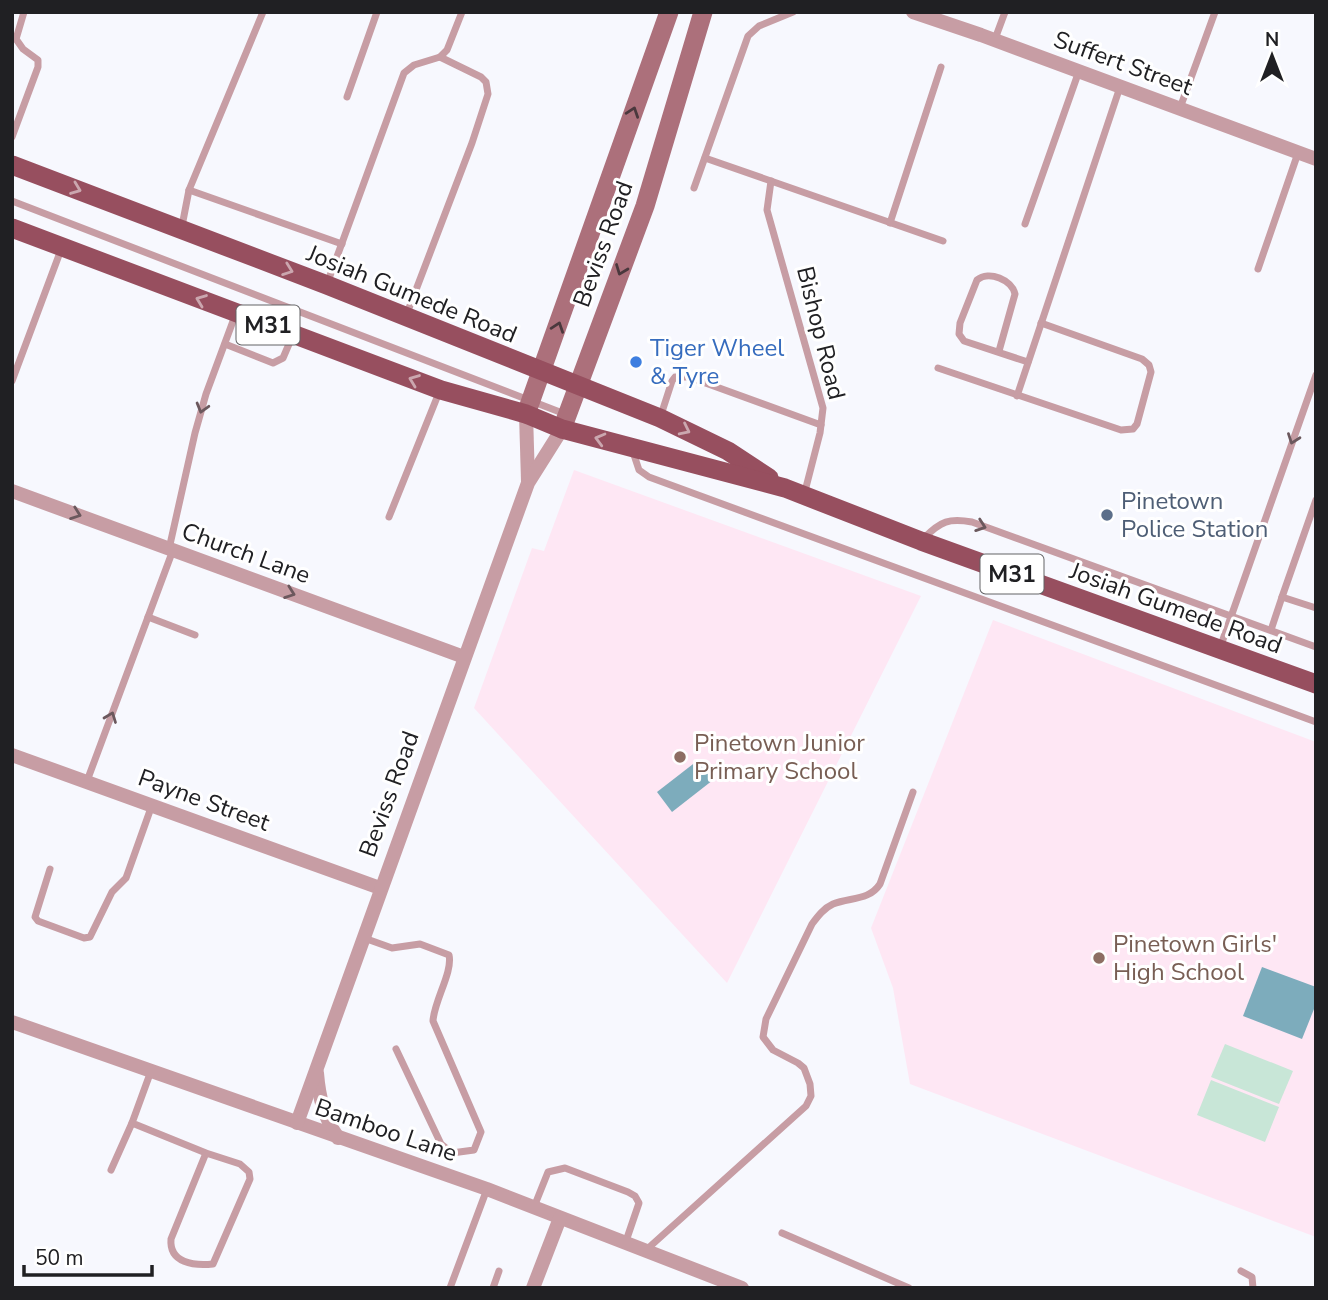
<svg xmlns="http://www.w3.org/2000/svg" width="1328" height="1300" font-family="'Nunito Sans',sans-serif">
  <style>
    .education { fill: #fee7f4 }
    .green { fill: #c8e6d7 }
    .water { fill: #7dacbc }
    .lines { fill: none; stroke-linecap: round; stroke-linejoin: round }
    .service { stroke: #c79da4; stroke-width: 7 }
    .minor { stroke: #c79da4; stroke-width: 14 }
    .secondary { stroke: #ac707b; stroke-width: 19 }
    .primary { stroke: #974f5f; stroke-width: 19 }
    .oneway { stroke: #4a383d }
    .oneway2 { stroke: #cba7af }
    .oneway3 { stroke: #6b585d }
    .shop-dot { fill: #3f7fe0; stroke: #fff; stroke-width: 2.5 }
    .service-dot { fill: #5c6f8a; stroke: #fff; stroke-width: 2.5 }
    .education-dot { fill: #8d6e63; stroke: #fff; stroke-width: 2.5 }
    .labels { text-anchor: middle; dominant-baseline: central; stroke-width: 6; stroke-linejoin: round; paint-order: stroke }
    .shield { fill: #fff; stroke: #636365; stroke-width: 2 }
    .shield-label { font-size: 23px; font-weight: bold; fill: #202023 }
    .street-label { font-size: 24px; fill: #202023; stroke: #fff }
    .shop-label { font-size: 24px; fill: #366cbe; stroke: #fff; text-anchor: start }
    .service-label { font-size: 24px; fill: #4e5e75; stroke: #fff; text-anchor: start }
    .education-label { font-size: 24px; fill: #785e54; stroke: #fff; text-anchor: start }
  </style>
  <rect width="100%" height="100%" fill="#f7f8fe"/>
  <!-- education -->
  <g class="education">
    <path d="M574,470L921,596L727,983L474,708L532,548L544,551Z"/>
    <path d="M993,620L1316,742V1237L910,1084L893,988L871,928Z"/>
  </g>
  <!-- green -->
  <g class="green">
    <path d="M1225,1044L1293,1071L1279,1104L1211,1077Z"/>
    <path d="M1211,1080L1279,1107L1265,1142L1197,1115Z"/>
  </g>
  <!-- water -->
  <g class="water">
    <path d="M697,761L713,780L672,812L657,792Z"/>
    <path d="M1262,967L1316,987V1004L1302,1039L1243,1016Z"/>
  </g>
  <g class="lines">
    <!-- service -->
    <g class="service">
      <path d="M995,39L1005,12"/>
      <path d="M440,57L447,50L462,12"/>
      <path d="M347,97L377,12"/>
      <path d="M1180,108L1215,12"/>
      <path d="M12,137L38,67V60L23,49L16,39L24,12"/>
      <path d="M705,158L943,241"/>
      <path d="M771,181L767,210L823,408L820,433L804,495"/>
      <path d="M694,188L748,36L759,26L793,12"/>
      <path d="M189,190L342,244"/>
      <path d="M12,201L565,414"/>
      <path d="M890,223L941,67"/>
      <path d="M1025,224L1079,71"/>
      <path d="M182,226L189,190L263,12"/>
      <path d="M1258,269L1298,153"/>
      <path d="M327,284L404,73L414,65L440,57L481,77L486,82L488,94L472,143L406,316"/>
      <path d="M225,344L273,363L283,358L292,337"/>
      <path d="M999,351L1015,294C1012,280 989,270 977,280L960,323L959,334L964,341L1028,362"/>
      <path d="M938,368L1121,430L1133,429L1137,424L1151,372L1149,365L1142,359L1041,323"/>
      <path d="M12,381L62,247"/>
      <path d="M1017,396L1120,87"/>
      <path d="M661,415L672,381L675,377H689L821,425"/>
      <path d="M633,452L639,470L649,477L1316,722"/>
      <path d="M389,517L440,390"/>
      <path d="M924,538C941,521 949,518 972,522L1316,647"/>
      <path d="M169,549L195,433L206,394L236,313"/>
      <path d="M1282,597L1316,500"/>
      <path d="M148,617L195,635"/>
      <path d="M1271,630L1282,597L1316,608"/>
      <path d="M1220,648L1316,375"/>
      <path d="M87,781L173,550"/>
      <path d="M50,869L35,917L38,921L84,938L90,937L112,892L126,878L152,805"/>
      <path d="M364,938L392,948L420,944L449,955C453,972 434,1001 433,1021L481,1132L474,1150L452,1153L441,1144L396,1049"/>
      <path d="M151,1071L132,1123L206,1153L240,1164L249,1172L250,1179L213,1264C194,1266 169,1263 171,1239L206,1153"/>
      <path d="M111,1170L132,1123"/>
      <path d="M534,1207L548,1172L565,1168L628,1192L635,1196L639,1203L625,1244"/>
      <path d="M782,1233L909,1288"/>
      <path d="M645,1251L806,1106L811,1096L810,1084L804,1068L798,1063L773,1050L763,1037L766,1019L812,924C818,916 824,908 833,904C850,897 869,901 880,884L913,792"/>
      <path d="M1241,1271L1252,1277L1253,1288"/>
      <path d="M450,1288L487,1189"/>
      <path d="M493,1288L499,1271"/>
    </g>
    <!-- minor -->
    <g class="minor">
      <path d="M913,12L981,35L1316,159"/>
      <path d="M526,414L528,481"/>
      <path d="M12,491L464,657"/>
      <path d="M12,755L380,888"/>
      <path d="M12,1022L487,1189L742,1288"/>
      <path d="M317,1073C319,1098 324,1117 338,1138"/>
      <path d="M297,1123L528,483L562,429"/>
      <path d="M533,1288L560,1218"/>
    </g>
    <!-- secondary -->
    <g class="secondary">
      <path d="M526,414L669,12"/>
      <path d="M562,429L645,206L703,12"/>
    </g>
    <!-- primary -->
    <g class="primary">
      <path d="M12,165L327,285L660,418L728,451L769,478"/>
      <path d="M12,228L441,390L526,414L562,429L785,488L921,541L1316,684"/>
    </g>
  </g>
  <!-- one-way arrows -->
  <defs><path id="oneway-chevron" d="M-2-3.5L2.5 0L-2 3.5" fill="none" stroke-width="1.6" stroke-linecap="round" stroke-linejoin="round" transform="scale(1.75)"/></defs>
  <g class="oneway">
    <use href="#oneway-chevron" transform="translate(633 112) rotate(-71)"/>
    <use href="#oneway-chevron" transform="translate(621 270) rotate(111)"/>
    <use href="#oneway-chevron" transform="translate(558 327) rotate(-71)"/>
  </g>
  <g class="oneway2">
    <use href="#oneway-chevron" transform="translate(76 189) rotate(21)"/>
    <use href="#oneway-chevron" transform="translate(288 270) rotate(20)"/>
    <use href="#oneway-chevron" transform="translate(201 300) rotate(-159)"/>
    <use href="#oneway-chevron" transform="translate(414 380) rotate(-159)"/>
    <use href="#oneway-chevron" transform="translate(685 430) rotate(26)"/>
    <use href="#oneway-chevron" transform="translate(600 439) rotate(-165)"/>
  </g>
  <g class="oneway3">
    <use href="#oneway-chevron" transform="translate(202 408) rotate(106)"/>
    <use href="#oneway-chevron" transform="translate(1293 439) rotate(110)"/>
    <use href="#oneway-chevron" transform="translate(76 514) rotate(20)"/>
    <use href="#oneway-chevron" transform="translate(981 526) rotate(19)"/>
    <use href="#oneway-chevron" transform="translate(290 593) rotate(20)"/>
    <use href="#oneway-chevron" transform="translate(111 717) rotate(-69)"/>
  </g>
  <!-- markers -->
  <circle class="shop-dot" cx="636" cy="362" r="7"/>
  <circle class="service-dot" cx="1107" cy="515" r="7"/>
  <g class="education-dot">
    <circle cx="680" cy="757" r="7"/>
    <circle cx="1099" cy="958" r="7"/>
  </g>
  <g class="labels">
    <!-- shield labels -->
    <g class="shield">
      <rect x="236.5" y="305.5" width="63" height="39" rx="5"/>
      <rect x="980.5" y="554.5" width="63" height="39" rx="5"/>
    </g>
    <g class="shield-label">
      <text x="268" y="325">M31</text>
      <text x="1012" y="574">M31</text>
    </g>
    <!-- street labels -->
    <g class="street-label">
      <text transform="translate(1123 63) rotate(20)">Suffert Street</text>
      <text transform="translate(603 244) rotate(-70)">Beviss Road</text>
      <text transform="translate(412 294) rotate(22)">Josiah Gumede Road</text>
      <text transform="translate(821 333) rotate(76)">Bishop Road</text>
      <text transform="translate(246 553) rotate(20)">Church Lane</text>
      <text transform="translate(1176 608) rotate(20)">Josiah Gumede Road</text>
      <text transform="translate(389 794) rotate(-70)">Beviss Road</text>
      <text transform="translate(204 800) rotate(20)">Payne Street</text>
      <text transform="translate(386 1130) rotate(19)">Bamboo Lane</text>
    </g>
    <!-- shop labels -->
    <g class="shop-label">
      <text x="650" y="348">Tiger Wheel<tspan x="650" dy="28">&amp; Tyre</tspan></text>
    </g>
    <!-- service labels -->
    <g class="service-label">
      <text x="1121" y="501">Pinetown<tspan x="1121" dy="28">Police Station</tspan></text>
    </g>
    <!-- education labels -->
    <g class="education-label">
      <text x="694" y="743">Pinetown Junior<tspan x="694" dy="28">Primary School</tspan></text>
      <text x="1113" y="944">Pinetown Girls'<tspan x="1113" dy="28">High School</tspan></text>
    </g>
  </g>
  <!-- border -->
  <rect width="1328" height="1300" fill="none" stroke="#202023" stroke-width="28"/>
  <!-- north arrow -->
  <g transform="translate(1272 56)" stroke="#ffffff" stroke-width="5" paint-order="stroke">
  <path d="M0-5L12 26L0 18L-12 26Z" fill="#202023"/>
  <text y="-10" font-size="19" font-weight="bold" text-anchor="middle" fill="#202023">N</text>
  </g>
  <!-- scale -->
  <path d="M24 1265v10h128v-10" fill="none" stroke="#202023" stroke-width="3.5"/>
  <text x="35" y="1265" font-size="21" fill="#202023" stroke="#ffffff" stroke-width="5" paint-order="stroke">50 m</text>
</svg>
